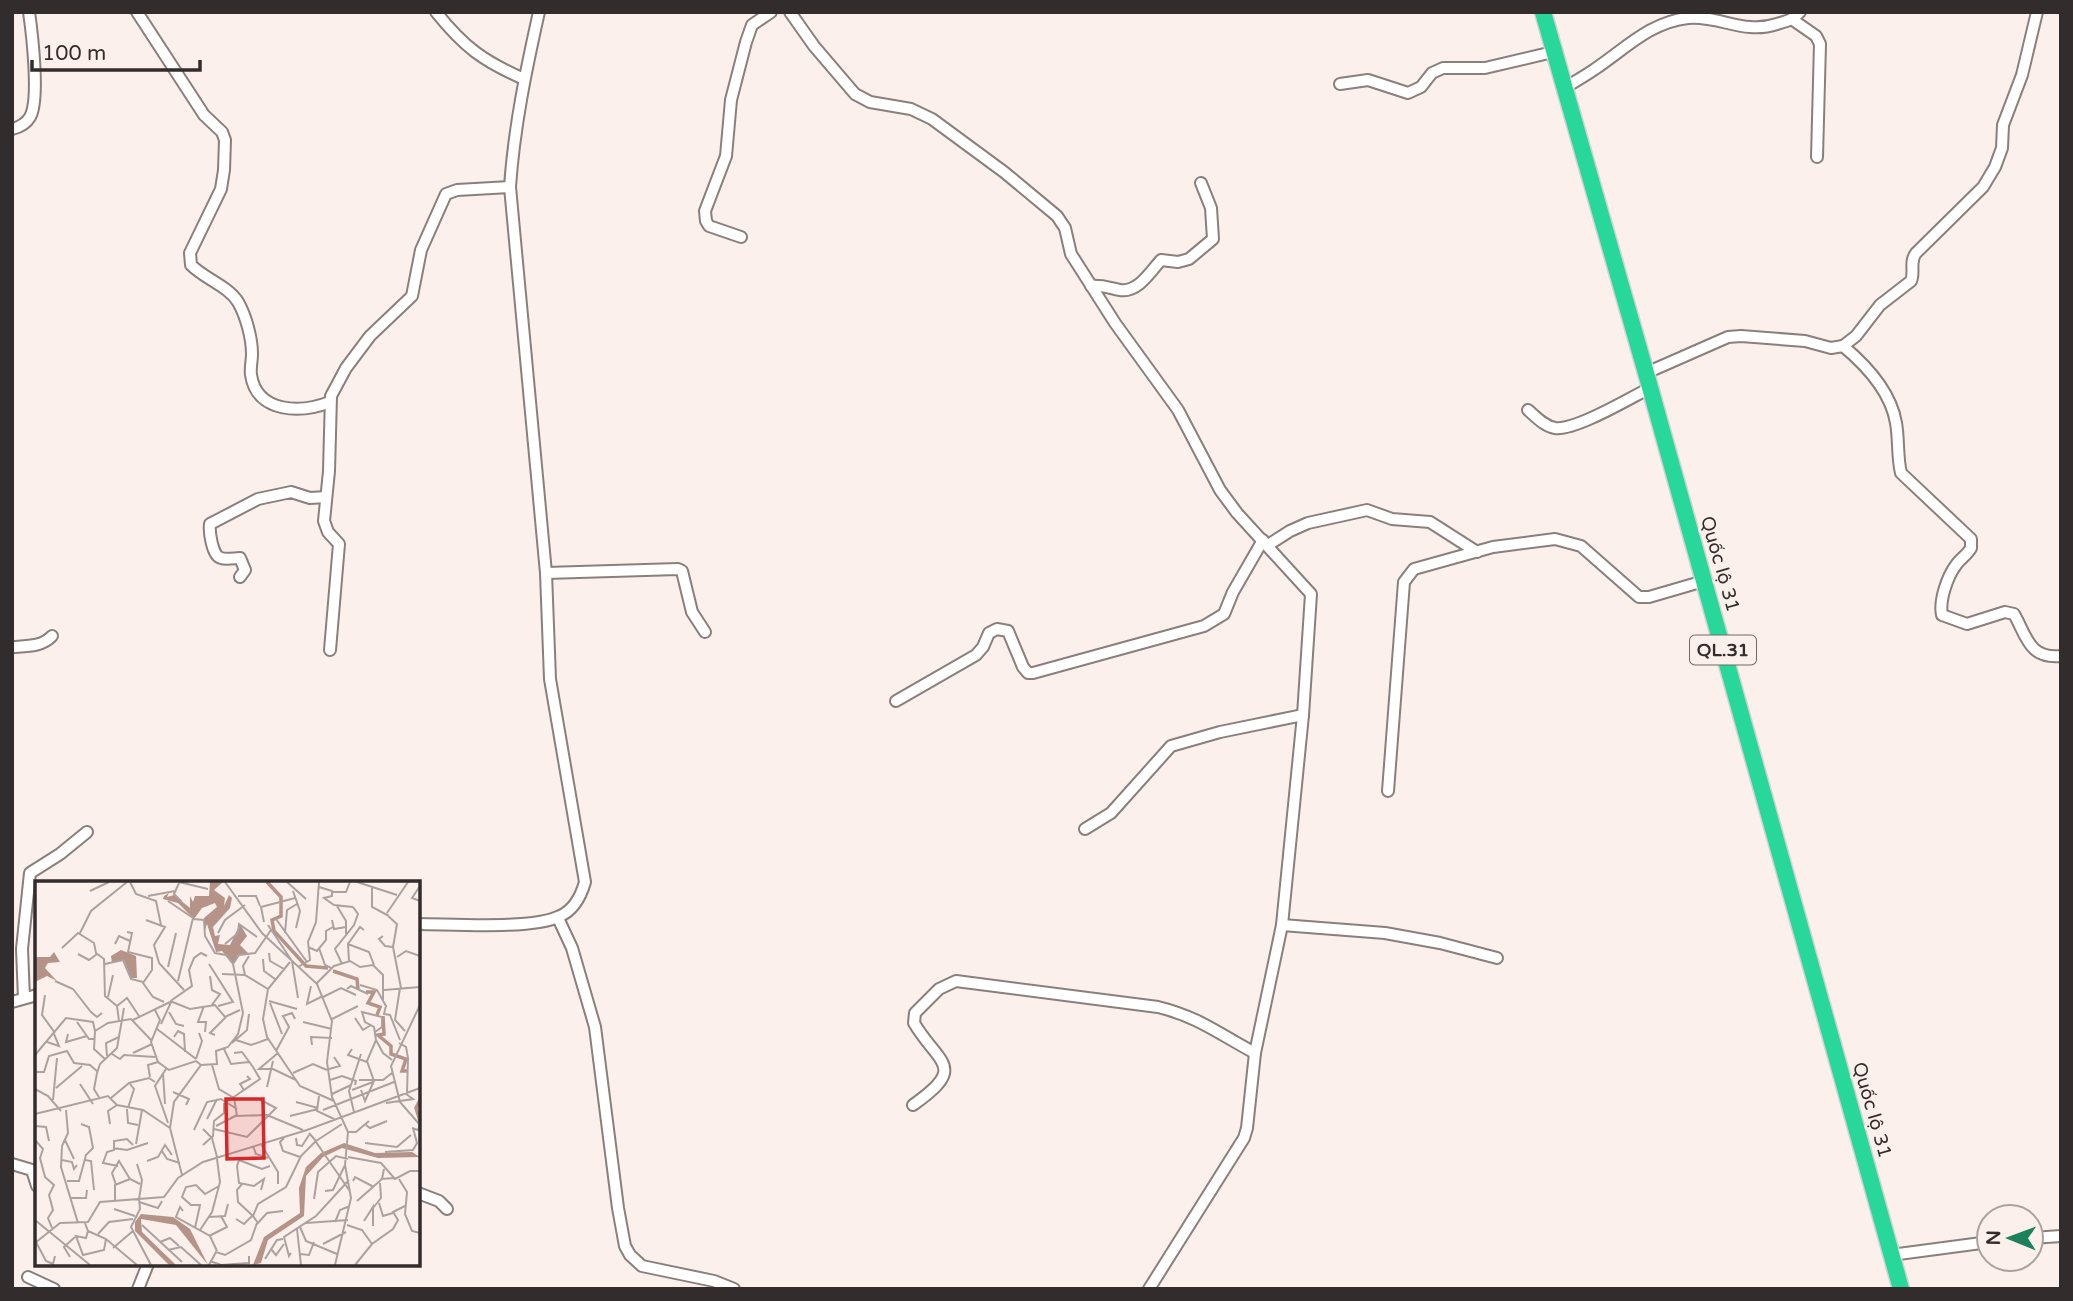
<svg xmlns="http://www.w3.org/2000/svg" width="2073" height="1301" font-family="'Varela Round',sans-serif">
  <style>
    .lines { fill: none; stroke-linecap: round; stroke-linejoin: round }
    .minor-casing { stroke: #897f7b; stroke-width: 14 }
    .highway-casing { stroke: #d2d1d1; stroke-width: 19 }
    .minor { stroke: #fff; stroke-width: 10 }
    .highway { stroke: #28d89b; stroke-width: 16 }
    .labels { text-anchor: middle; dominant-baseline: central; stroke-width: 6; stroke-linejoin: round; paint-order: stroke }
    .shield { fill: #fcf0ec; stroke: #6f6866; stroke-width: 2 }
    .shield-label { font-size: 18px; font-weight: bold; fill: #322d2c }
    .street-label { font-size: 19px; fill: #322d2c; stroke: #fcf0ec }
    .inset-river { fill: none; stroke: #b59388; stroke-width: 3.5 }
    .inset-road { fill: none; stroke: #aba29f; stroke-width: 2 }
    .view { fill: #d62828; fill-opacity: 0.15; stroke: #d62828; stroke-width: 3.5 }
    .inset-edge { fill: none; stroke: #322d2c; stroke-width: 3.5 }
  </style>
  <rect width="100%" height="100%" fill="#fcf0ec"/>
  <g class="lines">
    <!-- minor casing -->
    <g class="minor-casing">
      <g id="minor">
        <path d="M137,12L204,115L222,132L225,140L224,170L221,189L190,253L191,265C205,279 228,286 238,302C246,316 252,338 252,354C252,361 250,368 251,375C257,414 302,413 330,402"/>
        <path d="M436,12C464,47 483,61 524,79"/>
        <path d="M790,12L814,46L855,94L870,102L911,109L932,119L1004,172L1057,216L1065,228L1071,254L1115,323L1178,410L1220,490L1237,513L1311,594L1303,715L1282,925L1255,1053L1247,1128L1244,1138L1149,1289"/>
        <path d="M1793,20L1816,36L1820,44L1817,157"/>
        <path d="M1340,84L1368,80L1408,93L1421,87L1432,73L1443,68H1485L1553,52"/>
        <path d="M1563,89C1574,82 1585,76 1595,69C1625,49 1650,22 1688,18C1719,15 1744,35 1777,24C1787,21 1793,20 1800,12"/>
        <path d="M12,129C20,127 26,124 30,117C40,100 32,33 29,12"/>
        <path d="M741,237L709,226L706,221L705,211L726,156L731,100L746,42L752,25L771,12"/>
        <path d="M1091,286C1103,285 1109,288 1120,290C1138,293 1151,271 1161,260L1178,262L1189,259L1213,239L1211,208L1201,183"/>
        <path d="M1843,346C1867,366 1891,392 1896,423C1899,439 1897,457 1901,473L1971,539V548C1967,555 1960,559 1956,565C1947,577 1939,601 1942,615L1967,624L2005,612L2014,614C2027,637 2029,659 2061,656"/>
        <path d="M1646,373L1728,337L1741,336L1805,341L1831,348L1843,346L1856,336L1880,305L1911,281C1915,272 1909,262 1916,253L1983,187L1995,167L2002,148L2003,125L2022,75L2037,12"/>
        <path d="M1528,410C1536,417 1544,426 1555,428C1575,431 1630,398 1650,388"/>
        <path d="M1268,545L1290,531L1308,523L1367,510L1392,519L1430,522L1477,552"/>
        <path d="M546,573L678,569L682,571L692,612L705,632"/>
        <path d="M240,577L245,570L240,558C235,558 226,560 221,558C212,556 209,531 210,524L258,499L291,492L310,498L326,497"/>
        <path d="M12,647C26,646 42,647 52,636"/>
        <path d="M330,650L339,544L328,532L324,521L329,471L331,396L346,368L370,336L412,296L421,250L446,194L457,190L510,187"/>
        <path d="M896,701L976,655L983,647L989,633L997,629L1008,631L1023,667L1028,673H1033L1204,626L1224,614L1233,592L1263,540"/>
        <path d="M1388,791L1404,582L1414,569L1493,547L1555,539L1581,546L1639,597H1649L1704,581"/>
        <path d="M1085,829L1111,813L1171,746L1220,732L1303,715"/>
        <path d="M558,918L572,948L595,1027L618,1208L625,1246L630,1255L642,1266L714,1281L734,1289"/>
        <path d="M418,924C451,924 533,930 560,916C574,910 581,896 585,882L550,679L546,573L510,187C514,128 526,70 539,12"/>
        <path d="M1282,925L1385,933L1440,943L1497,958"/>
        <path d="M24,998L22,949L30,873L60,854L87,832"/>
        <path d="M12,1002L37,995"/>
        <path d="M913,1105C968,1066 939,1065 914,1023L915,1013L939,989L956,981L1158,1007C1199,1017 1219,1034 1255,1053"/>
        <path d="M12,1164L32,1170L37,1186"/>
        <path d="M418,1193L439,1201L447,1209"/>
        <path d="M2031,1238L2061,1236"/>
        <path d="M1891,1255L1989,1242"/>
        <path d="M28,1277L54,1289"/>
        <path d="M138,1289L148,1264"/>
      </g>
    </g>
    <!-- highway casing -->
    <g class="highway-casing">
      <path id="highway" d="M1543,12L1646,373L1901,1289"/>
    </g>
    <!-- minor -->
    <use href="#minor" class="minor"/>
    <!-- highway -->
    <use href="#highway" class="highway"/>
  </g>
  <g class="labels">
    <!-- shield labels -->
    <rect class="shield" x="1690" y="635.5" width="66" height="29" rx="5"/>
    <g class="shield-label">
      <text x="1723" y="650">QL.31</text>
    </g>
    <!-- street labels -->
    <g class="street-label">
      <text transform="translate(1720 564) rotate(74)">Quốc lộ 31</text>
      <text transform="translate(1872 1110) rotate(74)">Quốc lộ 31</text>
    </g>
  </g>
  <!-- overview -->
  <g transform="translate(35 881)">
    <rect width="385" height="385" fill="#fcf0ec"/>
    <path d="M175,1H188L179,9L190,17L189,25L194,14L197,17L195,27L178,46L180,55L185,54L183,63L195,64L205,43L212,55L205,64L214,73L203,74L198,83L187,70L181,71L172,43L170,49L169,37L182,26L180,22L167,27L159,38L143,22L128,18L129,15L134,12L132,16L139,14L155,27V15L158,21L160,15H174ZM86,69L101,75L102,97H96L89,79L77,82L76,75ZM19,71L25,81L13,82L10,87L22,100L12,95L0,101V76H15ZM309,262L340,272L377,271L385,276L343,277L307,267L288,276L271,295L269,335L233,359L226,382L218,384L229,356L265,332L264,307L271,286L286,272ZM106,333L138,336L155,348L173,384L141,344L106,338L107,351L141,384H134L100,350V341Z" fill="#b59388"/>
    <path class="inset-river" d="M232,1L246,16V35L237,39L239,50L271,85L293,87M298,90L322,98L323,108M331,111H339L333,122L345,126L342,134M348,135L349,153L343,154L356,165V173L371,178L367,190H372M385,219L381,227L385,240"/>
    <path class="inset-road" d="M95,1L101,13L121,20L126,44M144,1L173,8M190,1L227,52L282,103L297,140L292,181L297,216L313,251L310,284L316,317L300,384M252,1L271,18M322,1L362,14M144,2L139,13L147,21M337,5V26L354,35M385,5L377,17L385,20M284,6L297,10V15L289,17L299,24L318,26M55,10L74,1M258,10L265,30L261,47M298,11H311L315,1M113,15L140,10M203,15H221L225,25M133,20L158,37L143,100M302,25L311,40V53M352,32L373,1M351,33L362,43L358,66L366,107M158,38L169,39L170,55L180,72L191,74L198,83M241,38L272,81M111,39L130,46L119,64L124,82M297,39L299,48L311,46M229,41L226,26L260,17M233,44L257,80L263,117M92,51L97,52L93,71L117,77V89L108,102L118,116L129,121M45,52L56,30L92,1M183,52L190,39L210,24M250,52L252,29L262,23M348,55L344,58L350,65L358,66M80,63L84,55L95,60M190,63L203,52L204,43L222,56M313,63L325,46L329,49M273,66L282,70L291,59V50L298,46M27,67L43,52L59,62L61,72L69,78L70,115L82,125L84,140M284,67L290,84L296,87M234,72L235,80L249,88M43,73L54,79L62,73M214,75L208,85L210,94L233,108M362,76L371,70L385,75M228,78L229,90L240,98M314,80L313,63L334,71L339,84M255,81L233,108L228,138L232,156L265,205L299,220M124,82L149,109M70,83L88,79L96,98L108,101M174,83L198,121L183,125M307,83L300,68L319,44L323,33L318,26M133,86L141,52M263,86L275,79L273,61L281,41L284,1M187,93L210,94M175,95L177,109L185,113L176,125M20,100L38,108L56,131L62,136L67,132M281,103L299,85L315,80L325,86L338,84L348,94V120M325,104L342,109L351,125L349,133L355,134L365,159M276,105L272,123L288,115M365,107L360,139L370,150M312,108L316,105L333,113M349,109L385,106M10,114L7,134L20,152M73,116L78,94M288,116L306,107L321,114M135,120L155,128L180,124L190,136L205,129M234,120L262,128M235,122L247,153M82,125L92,117L104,135M169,125L163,141H171L170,151M120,129L125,139L116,161L123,181L134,189L161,180L166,184M134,131L141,143L149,145M320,137L328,149L336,144M297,138L323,125M98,139L135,121M42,141L54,158H59M268,141L297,148M126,143L137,119L157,105L154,89L159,77L166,72L172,75M122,148L161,178M60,150L59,168L70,178M340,151L347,146V136L327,131L330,141L339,146L341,159L348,172L357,179M33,153L31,161L52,155M180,154L175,152L191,136M139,156L143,150L149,153L150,171M201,159L216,164L233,158M12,161L24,165L19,153M197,162L212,149L214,133M364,162L371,166L373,177L372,212M277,164L276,156L297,157M189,168L196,183L214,181M317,168L313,174L332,181M241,170L254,146L248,135L257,132L260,138M98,172L117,163M199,172L207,171L218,186M243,172L224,188H238L261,199M77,173L85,178L89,174L120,176M0,174L31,137L58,141L60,150L73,142L96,138L116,159M72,175L71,162L84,156M161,178L167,160L164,152M177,184L184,208L199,217L202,235L232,234L268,249M131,188L120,205L133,242M294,188L305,185L299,176M0,191H9L14,175L32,170L39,182L55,184L63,191M128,192L130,223M258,192L278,183L292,189M115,196L113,184L123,181M295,199L307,195L321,200L320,204M324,199H348L357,192M45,203L58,223M232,206L238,180M21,207L47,185M0,208L13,215L26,230M209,209L205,203L215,198L212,195M317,209L338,201M326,209L330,220L339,200L332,180L341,159M138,211L154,218L151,224M297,213L316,204M284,215L282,230L299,238M76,217L94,202L114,197L120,201M65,218L59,208L62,192L65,183L82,167L89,127M18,219L22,177M193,220L225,198L218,186M261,221L283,227M351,222L378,218L371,213M93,227L99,208L95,203M92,228L93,242L103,244M31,229L33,252L27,265L26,286L43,342M288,229L359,201M319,231L314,210L326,173L314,210L319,231M0,233L73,215L82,224L108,229L135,247M255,235L283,228M172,238L182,218M75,243L73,230L82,224M331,244L335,247L352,240M0,245L11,246L14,260M181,245L202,234M377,247L383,249L385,244L365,221L356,185L385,124M168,248L177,257L182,276M179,248L212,256L241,227L224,218M159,249L172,221L186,218L202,228M313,251H321L334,240M249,257L245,261L248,270L265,276M261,257L262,264L267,265L274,254M0,259L8,268L5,277L10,296L19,304L14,314L18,329L13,337L17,347M30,259L39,278M281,260L307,243M281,261L314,309M330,262L362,266L376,254M101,263L107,229M226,263L243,291V303M168,264L178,255L179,240L189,232V222M218,265L221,273L233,277M78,267L92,269L113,262M127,270L132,278L145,282M350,271L378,269L382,262L378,247M313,276L346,282L360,298L375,290H385M27,279L37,281L39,288L42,284M50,279L56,280L59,309M112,280L123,276L130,264L137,274M102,283L107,299L104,318M83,285L68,282L72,271L79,269V260L92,258L98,264M202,285L204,302L219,305L229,298L226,309M202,285L204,279L227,288L235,285M349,288L347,298L359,297M147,294L135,247L139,221L166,184L182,183L181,170L193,166L203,153L208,132L198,83L204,74L220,72L236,49M364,298L372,311L370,333L377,350L385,352M32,300H44L51,274L58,267L54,246L46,243M318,300L320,296L339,306M207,303L202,309L203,321L218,335M81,304L77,292L84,280L95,298L105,303M290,310L298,309L310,284M36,317H51L52,309M104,318L105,328L96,346L116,384M279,318L283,291L301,275L313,278M80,320V304L95,298M322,320L347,298M104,321L123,327L127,320M344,322L348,335L358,332M338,327L346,317L345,302M79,328L100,335M148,330L145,326L141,336L175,355L182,370M248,330L232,332L223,342L218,335L223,323L251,306L266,275L281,260L274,252M174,336L190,335L193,323M201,338L209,343L218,334M0,339L55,384M329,340L338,326V345M300,341L305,329L315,325M50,342L53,350L71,358L102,384M271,342L313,339M107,344L147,381M312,344L327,349L337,363M265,346L271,360L302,373M160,347L165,324H156L147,316L151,306L161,304L170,313L184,305M262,348L266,384M165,349L177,331L185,301L182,278M53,350L51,357L41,355L48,374L69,369L71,358M63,353L74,341L98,338M174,355L192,346L186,335M1,361L11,380L18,383L20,375M125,361L135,357L144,365M0,362L25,342L53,341L65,321L129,316L143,297L168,281L272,249L385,207M288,363L311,351M78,367L98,350M236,368L241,374L249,363M133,369L146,366L166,384M256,372L254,375L249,356L281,335L314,299M265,373L274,374L279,361M35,376L29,366L40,356M230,378L242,359L248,358M175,380L186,384L214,382V375M174,384L181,371L190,374L216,359L222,342M320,384L337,363L358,348L363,339L358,331L370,325"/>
    <path class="view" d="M191,218H228L229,277L192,278Z"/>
    <rect width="385" height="385" class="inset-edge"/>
  </g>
  <!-- border -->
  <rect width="2073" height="1301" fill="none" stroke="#322d2c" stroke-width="28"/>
  <!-- north arrow -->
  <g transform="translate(2010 1238) rotate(271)"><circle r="33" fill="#fcf0ec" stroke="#aba29f" stroke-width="2"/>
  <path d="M0-5L12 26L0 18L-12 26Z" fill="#1c825d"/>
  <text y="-10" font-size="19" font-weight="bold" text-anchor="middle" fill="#322d2c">N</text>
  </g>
  <!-- scale -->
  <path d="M32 60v10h168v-10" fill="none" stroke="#322d2c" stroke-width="3.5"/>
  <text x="42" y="60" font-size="21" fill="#322d2c" stroke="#fcf0ec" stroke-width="5" paint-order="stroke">100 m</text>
</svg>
